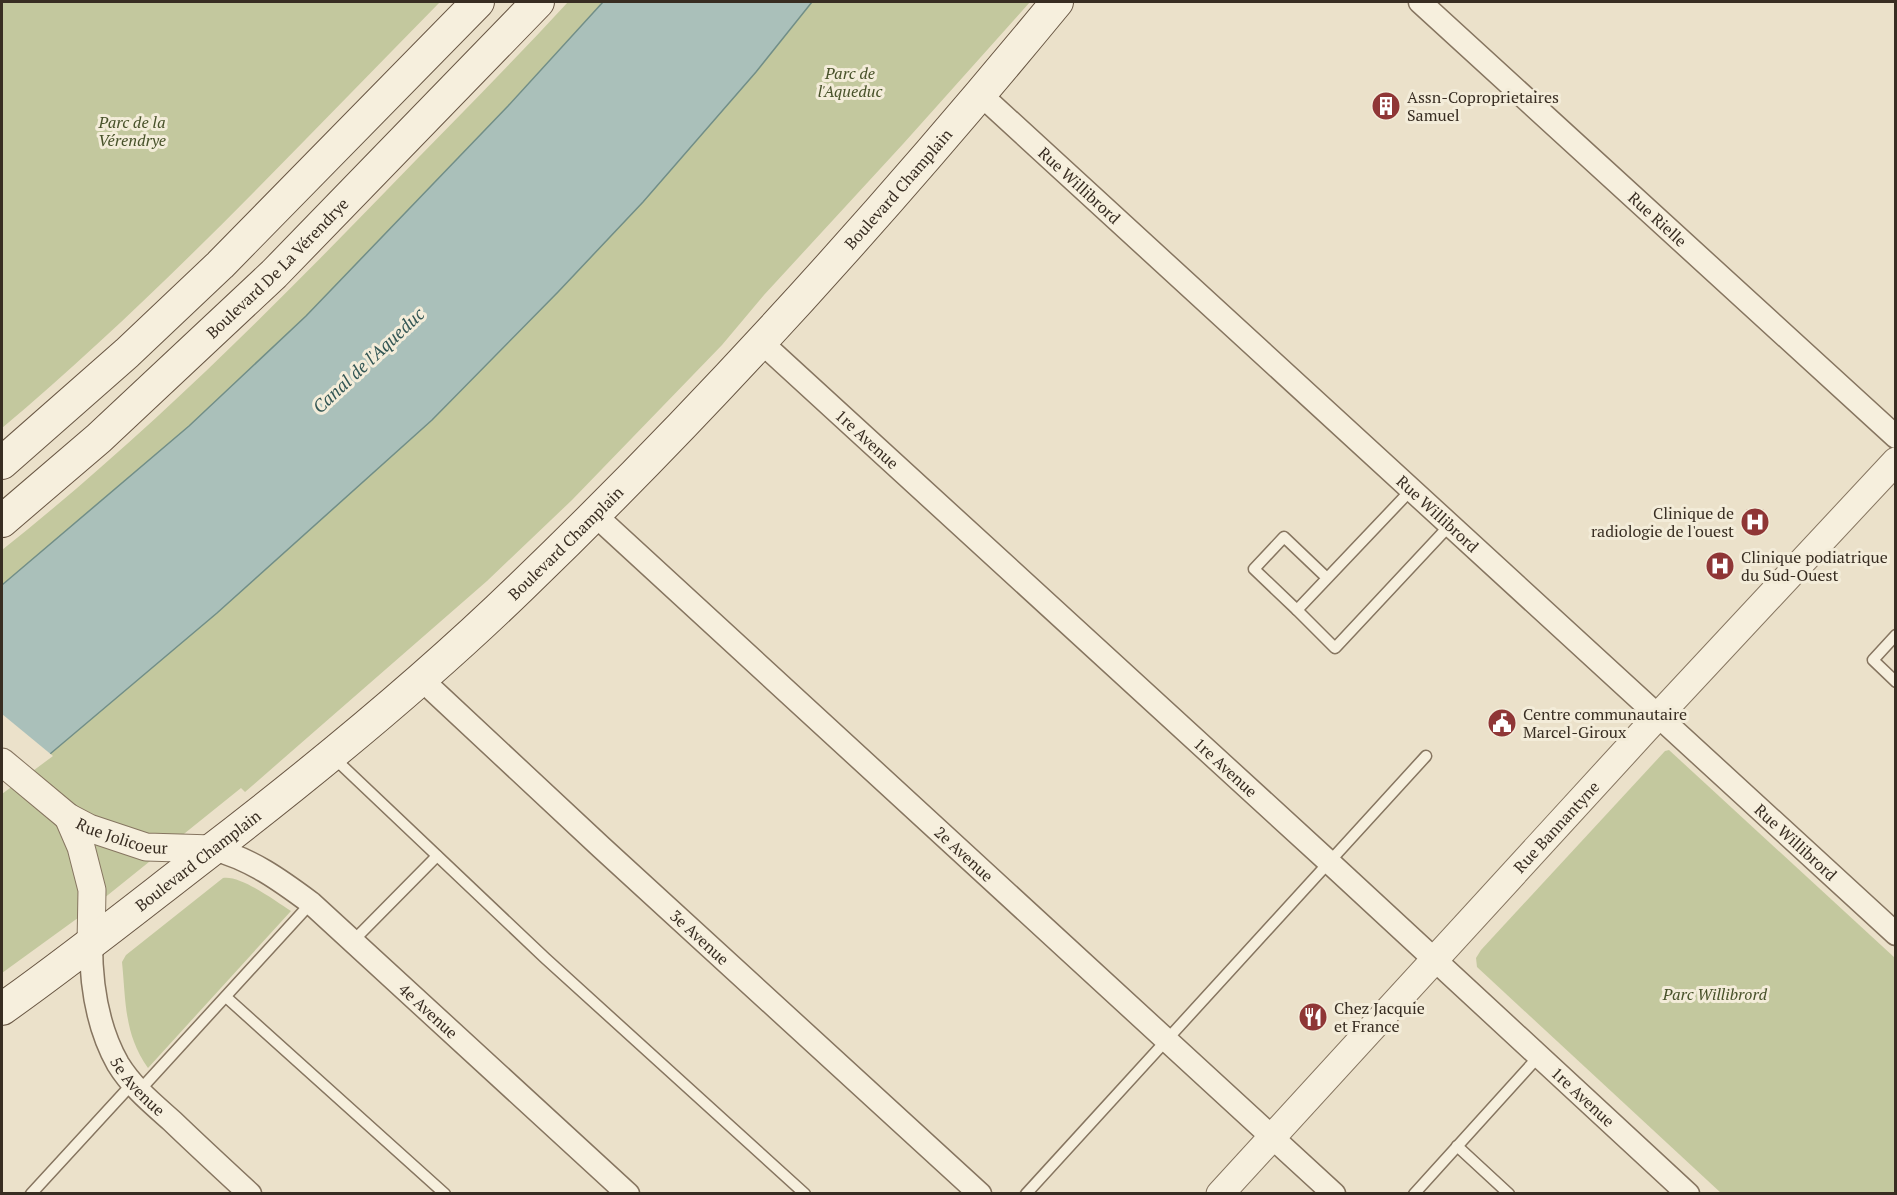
<svg xmlns="http://www.w3.org/2000/svg" width="1897" height="1195" font-family="'PT Serif',serif">
  <style>
    .green { fill: #c3c89e }
    .water { fill: #aac0ba; stroke: #718e87; stroke-width: 1.5 }
    .pier { fill: #ebe1ca }
    .lines { fill: none; stroke-linecap: round; stroke-linejoin: round }
    .service-casing { stroke: #867560; stroke-width: 13 }
    .minor-casing { stroke: #867560; stroke-width: 25 }
    .tertiary-casing { stroke: #867560; stroke-width: 29 }
    .secondary-casing { stroke: #685643; stroke-width: 34 }
    .service { stroke: #f6efdd; stroke-width: 10 }
    .minor { stroke: #f6efdd; stroke-width: 22 }
    .tertiary { stroke: #f6efdd; stroke-width: 27 }
    .secondary { stroke: #f6efdd; stroke-width: 32 }
    .labels { text-anchor: middle; dominant-baseline: central; stroke-width: 6; stroke-linejoin: round; paint-order: stroke }
    .park-label { font-size: 16px; font-style: italic; fill: #48522a; stroke: #f3ecd9 }
    .poi-label { font-size: 16px; fill: #382d22; stroke: #f3ecd9; text-anchor: start }
    .street-label { font-size: 16px; fill: #382d22; stroke: #f3ecd9 }
    .water-label { font-size: 18px; font-style: italic; fill: #335654; stroke: #f3ecd9 }
  </style>
  <rect width="100%" height="100%" fill="#ebe1ca"/>
  <!-- green -->
  <g class="green">
    <path d="M2,2H440C297,147 158,297 2,428Z"/>
    <path d="M568,2H603L508,106L306,316L189,426L2,585V550C139,441 264,317 386,191C447,128 509,66 568,2Z"/>
    <path d="M812,2H1030L903,144L764,295L722,345L572,500L487,581L245,792L241,788L93,907L2,973V791L50,754L217,613L432,420L558,292L643,202L756,72Z"/>
    <path d="M1669,750L1895,958V1193H1721L1477,967L1476,958L1481,950L1665,751Z"/>
    <path d="M223,878C241,875 275,901 291,911L148,1068C124,1034 126,1002 122,962L126,955Z"/>
  </g>
  <!-- water -->
  <path class="water" d="M603,2H812L756,72L643,202L558,292L432,420L217,613L50,754L2,791V585L189,426L306,316L508,106Z"/>
  <!-- pier -->
  <path class="pier" d="M2,714L53,756L2,794Z"/>
  <g class="lines">
    <!-- service casing -->
    <g class="service-casing">
      <g id="service">
        <path d="M1327,578L1284,537L1254,569L1297,610L1411,490"/>
        <path d="M1297,610L1335,648L1450,525"/>
        <path d="M1896,635L1873,660L1896,682"/>
        <path d="M333,757L545,958L805,1194"/>
        <path d="M354,940L437,856"/>
        <path d="M226,997L445,1194"/>
        <path d="M139,1091L311,903"/>
        <path d="M1457,1146L1509,1194"/>
        <path d="M31,1194L132,1084"/>
        <path d="M1026,1194L1426,756"/>
        <path d="M1414,1194L1539,1056"/>
      </g>
    </g>
    <!-- minor casing -->
    <g class="minor-casing">
      <g id="minor">
        <path id="s1" d="M1420,2L1896,437"/>
        <path id="s2" d="M980,94L1896,934"/>
        <path id="s3" d="M761,342L1329,862L1688,1194"/>
        <path id="s4" d="M595,515L1334,1194"/>
        <path id="s5" d="M421,679L601,847L980,1194"/>
        <path id="s6" d="M213,849C251,859 280,880 311,903L628,1194"/>
        <path id="s7" d="M91,944C91,986 97,1027 118,1064C132,1087 153,1104 172,1121C198,1146 224,1170 250,1194"/>
      </g>
    </g>
    <!-- tertiary casing -->
    <g class="tertiary-casing">
      <g id="tertiary">
        <path id="s8" d="M2,762L68,817L89,828L146,847L213,849"/>
        <path d="M68,817L81,847L92,890L91,944"/>
        <path id="s9" d="M1220,1194L1645,730L1896,461"/>
      </g>
    </g>
    <!-- secondary casing -->
    <g class="secondary-casing">
      <g id="secondary">
        <path d="M2,463L127,353L220,265L478,2"/>
        <path id="s10" d="M2,521L99,438L274,274L538,2"/>
        <path id="s11" d="M2,1009C70,961 135,909 201,858C312,773 421,684 521,587C712,403 889,206 1057,2"/>
      </g>
    </g>
    <!-- service -->
    <use href="#service" class="service"/>
    <!-- minor -->
    <use href="#minor" class="minor"/>
    <!-- tertiary -->
    <use href="#tertiary" class="tertiary"/>
    <!-- secondary -->
    <use href="#secondary" class="secondary"/>
  </g>
  <!-- icons -->
  <defs>
    <g id="building-disc" transform="scale(1.5)"><circle r="9.5" fill="#8f3636" stroke="#f3ecd9"/><path d="M-4-6H4V6H1V3H-1V6H-4ZM-2.5-4.3h1.7v1.8h-1.7ZM.8-4.3h1.7v1.8H.8ZM-2.5-1h1.7V.8h-1.7ZM.8-1h1.7V.8H.8Z" fill="#fff"/></g>
    <g id="hospital-disc" transform="scale(1.5)"><circle r="9.5" fill="#8f3636" stroke="#f3ecd9"/><path d="M-5-5h3v3.5h4V-5h3V5h-3V1.5h-4V5h-3Z" fill="#fff"/></g>
    <g id="civic-disc" transform="scale(1.5)"><circle r="9.5" fill="#8f3636" stroke="#f3ecd9"/><path d="M-.6-6.5H3V-4.5H.6V-3L4-1V1h2V6H-6V1h2V-1L-.6-3ZM-1.2 2.5V6h2.4V2.5Z" fill="#fff"/></g>
    <g id="restaurant-disc" transform="scale(1.5)"><circle r="9.5" fill="#8f3636" stroke="#f3ecd9"/><path d="M-5-6h1v4h1v-4h1v4h1v-4h1v5L-1.5 .5V6h-2V.5L-5-1ZM5-6V6H3V1.5H1.5Q1.5-4 5-6Z" fill="#fff"/></g>
  </defs>
  <g fill-rule="evenodd">
    <use href="#building-disc" x="1386" y="106"/>
    <use href="#hospital-disc" x="1755" y="522"/>
    <use href="#hospital-disc" x="1720" y="566"/>
    <use href="#civic-disc" x="1502" y="723"/>
    <use href="#restaurant-disc" x="1313" y="1017"/>
  </g>
  <g class="labels">
    <!-- park labels -->
    <g class="park-label">
      <text x="850" y="73">Parc de<tspan x="850" dy="18">l'Aqueduc</tspan></text>
      <text x="132" y="122">Parc de la<tspan x="132" dy="18">Vérendrye</tspan></text>
      <text x="1715" y="994">Parc Willibrord</text>
    </g>
    <!-- poi labels -->
    <g class="poi-label">
      <text x="1407" y="97">Assn-Coproprietaires<tspan x="1407" dy="18">Samuel</tspan></text>
      <text x="1734" y="513" text-anchor="end">Clinique de<tspan x="1734" dy="18">radiologie de l'ouest</tspan></text>
      <text x="1741" y="557">Clinique podiatrique<tspan x="1741" dy="18">du Sud-Ouest</tspan></text>
      <text x="1523" y="714">Centre communautaire<tspan x="1523" dy="18">Marcel-Giroux</tspan></text>
      <text x="1334" y="1008">Chez Jacquie<tspan x="1334" dy="18">et France</tspan></text>
    </g>
    <!-- street labels -->
    <g class="street-label">
      <text stroke="none"><textPath href="#s2" startOffset="135">Rue Willibrord</textPath></text>
      <text stroke="none"><textPath href="#s11" startOffset="1218">Boulevard Champlain</textPath></text>
      <text stroke="none"><textPath href="#s1" startOffset="322">Rue Rielle</textPath></text>
      <text stroke="none"><textPath href="#s10" startOffset="374">Boulevard De La Vérendrye</textPath></text>
      <text stroke="none"><textPath href="#s3" startOffset="144">1re Avenue</textPath></text>
      <text stroke="none"><textPath href="#s2" startOffset="621">Rue Willibrord</textPath></text>
      <text stroke="none"><textPath href="#s11" startOffset="732">Boulevard Champlain</textPath></text>
      <text stroke="none"><textPath href="#s3" startOffset="630">1re Avenue</textPath></text>
      <text stroke="none"><textPath href="#s9" startOffset="498">Rue Bannantyne</textPath></text>
      <text stroke="none"><textPath href="#s8" startOffset="144">Rue Jolicoeur</textPath></text>
      <text stroke="none"><textPath href="#s2" startOffset="1107">Rue Willibrord</textPath></text>
      <text stroke="none"><textPath href="#s4" startOffset="501">2e Avenue</textPath></text>
      <text stroke="none"><textPath href="#s11" startOffset="246">Boulevard Champlain</textPath></text>
      <text stroke="none"><textPath href="#s5" startOffset="380">3e Avenue</textPath></text>
      <text stroke="none"><textPath href="#s6" startOffset="272">4e Avenue</textPath></text>
      <text stroke="none"><textPath href="#s7" startOffset="154">5e Avenue</textPath></text>
      <text stroke="none"><textPath href="#s3" startOffset="1116">1re Avenue</textPath></text>
    </g>
    <!-- water labels -->
    <g class="water-label">
      <text transform="translate(368 360) rotate(-43)">Canal de l'Aqueduc</text>
    </g>
  </g>
  <!-- border -->
  <rect width="1897" height="1195" fill="none" stroke="#382d22" stroke-width="6"/>
</svg>
